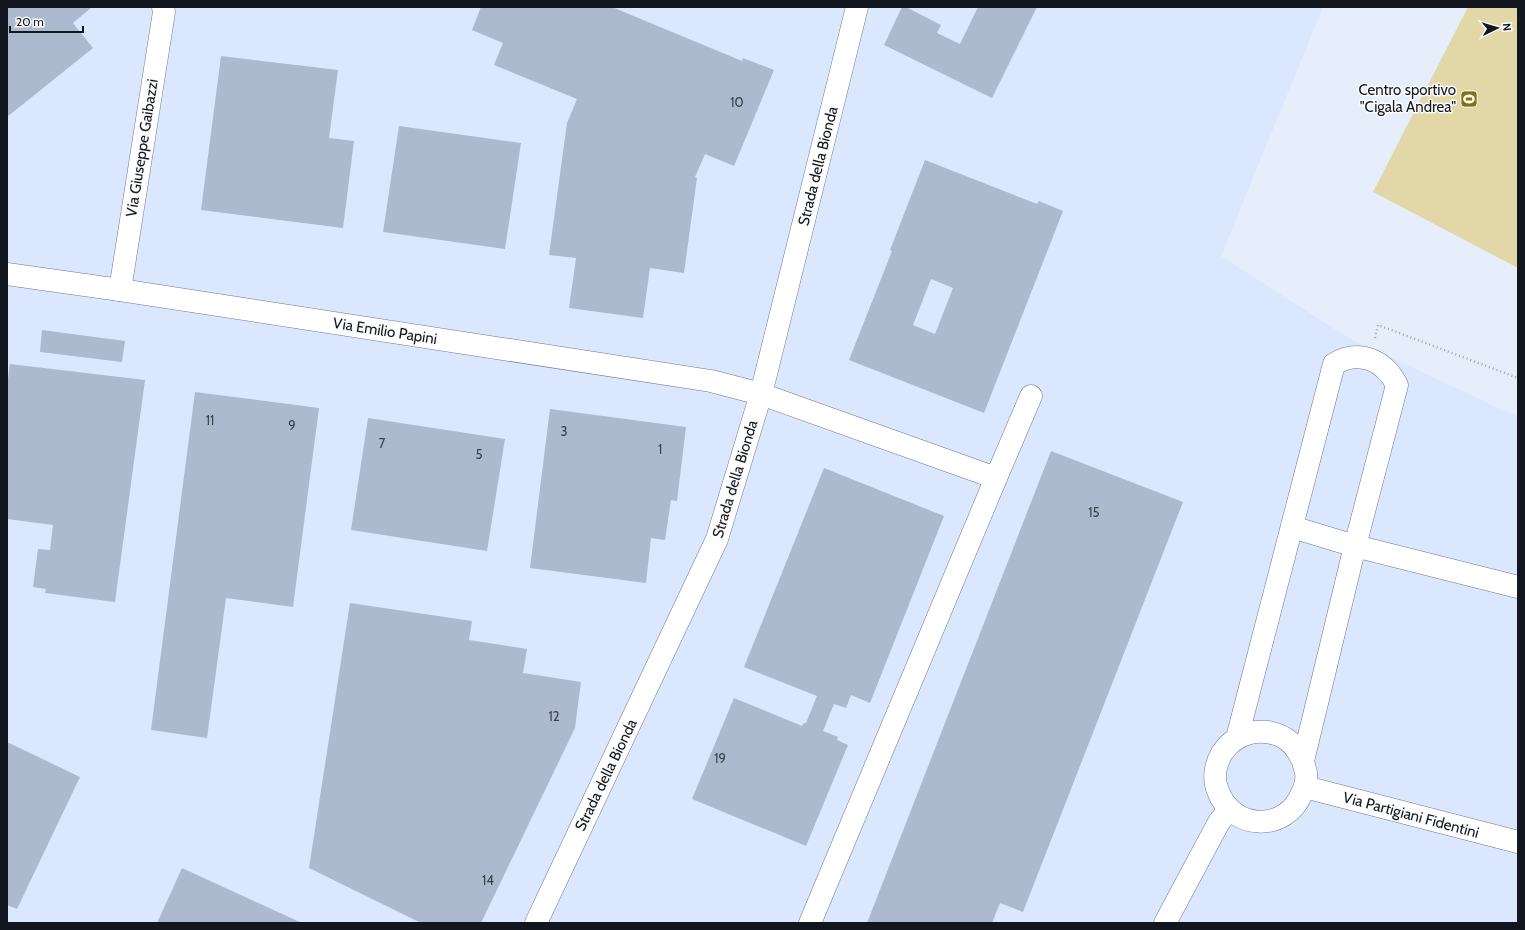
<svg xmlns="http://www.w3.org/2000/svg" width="1525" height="930" font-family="Cabin,sans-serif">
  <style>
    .built { fill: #dae7ff }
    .green { fill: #e1d7a7 }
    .building { fill: #adb9cf; fill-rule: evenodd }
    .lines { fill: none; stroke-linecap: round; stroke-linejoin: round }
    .minor-casing { stroke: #6e798d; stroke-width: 23 }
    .path { stroke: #9ea5b1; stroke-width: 2.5; stroke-dasharray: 1 3; stroke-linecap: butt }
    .minor { stroke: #fff; stroke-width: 22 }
    .labels { text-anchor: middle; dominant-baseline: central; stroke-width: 3; stroke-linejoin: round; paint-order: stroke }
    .number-label { font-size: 13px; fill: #393f4a }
    .poi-label { font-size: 15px; fill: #12161e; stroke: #fbfbfb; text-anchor: end }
    .street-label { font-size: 15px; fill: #12161e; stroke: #fbfbfb }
  </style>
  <rect width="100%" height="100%" fill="#e6eefc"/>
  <!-- built -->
  <path class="built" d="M7,7H1323L1221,256L1347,337L1518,417V923H7Z"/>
  <!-- green -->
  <path class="green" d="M1468,7H1518V268L1373,192Z"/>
  <!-- building -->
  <g class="building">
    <path d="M7,7H92L73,23L93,48L7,117Z"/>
    <path d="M481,7H612L742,61L743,58L774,70L734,166L705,154L695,177L697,178L684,273L650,268L643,318L569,308L576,258L549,255L567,123L577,99L494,65L503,43L472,30Z"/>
    <path d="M902,7H906L941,25L937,33L960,44L978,7H1037L992,98L884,45Z"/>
    <path d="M221,56L338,70L329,138L354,141L343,228L201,210Z"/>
    <path d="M399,126L521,143L505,249L383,232Z"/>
    <path d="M925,160L1037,204L1039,201L1063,211L984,413L849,360L892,251L890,250ZM931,279L953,288L935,334L913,325Z"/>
    <path d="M42,330L125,341L122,362L40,352Z"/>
    <path d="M10,364L145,380L115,602L45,593L46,589L33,587L38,549L50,550L53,525L7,519V386Z"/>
    <path d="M195,392L319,408L293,607L226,598L207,738L151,730Z"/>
    <path d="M550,409L686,427L677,501L671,500L665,540L651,538L646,583L530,568Z"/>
    <path d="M368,418L505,439L487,551L351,530Z"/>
    <path d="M1051,451L1183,502L1023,912L1000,903L992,923H867Z"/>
    <path d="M824,468L944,516L870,703L851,695L846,708L834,704L823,731L838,737L837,740L848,745L806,846L692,799L734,698L802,726L804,723H806L817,696L744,667Z"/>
    <path d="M350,603L472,621L469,640L527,649L523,673L581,682L575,728L481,923H421L309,868Z"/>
    <path d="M7,742L80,777L17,909L7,905Z"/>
    <path d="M182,868L302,923H157Z"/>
  </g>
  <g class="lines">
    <!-- minor casing -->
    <g class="minor-casing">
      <g id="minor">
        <path d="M7,274L120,290L711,381L761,394L996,478L810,923"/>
        <path d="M120,290L164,12L163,7"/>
        <path d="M996,478L1031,396"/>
        <path d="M1292,527L1355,546L1518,587"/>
        <path d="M1237,738L1334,364C1360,349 1384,360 1397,385L1355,546L1303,761C1304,765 1305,769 1306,773C1307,779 1305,787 1302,793C1286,833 1232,830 1218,791C1213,779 1215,765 1222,753C1236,732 1264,725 1286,739C1294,744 1299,753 1303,761"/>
        <path d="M1305,787L1518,842"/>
        <path d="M536,923L717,539L761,394L857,7"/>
        <path d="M1165,923L1219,822L1229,810"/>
      </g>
    </g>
    <!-- path -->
    <path class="path" d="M1375,338L1378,325L1518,378"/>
    <!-- minor -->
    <use href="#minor" class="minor"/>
  </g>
  <!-- icons -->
  <defs>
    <g id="stadium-square" transform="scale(0.9)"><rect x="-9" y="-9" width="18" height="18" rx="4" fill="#847112" stroke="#fbfbfb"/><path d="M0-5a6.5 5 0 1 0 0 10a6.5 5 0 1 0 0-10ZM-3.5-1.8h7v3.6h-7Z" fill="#fff"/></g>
  </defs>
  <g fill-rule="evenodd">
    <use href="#stadium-square" x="1469" y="99"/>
  </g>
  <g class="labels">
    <!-- number labels -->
    <g class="number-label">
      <text x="737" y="102">10</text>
      <text x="210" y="420">11</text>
      <text x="292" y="425">9</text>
      <text x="564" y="431">3</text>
      <text x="382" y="443">7</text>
      <text x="660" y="449">1</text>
      <text x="479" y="454">5</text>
      <text x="1094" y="512">15</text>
      <text x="554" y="716">12</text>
      <text x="720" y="758">19</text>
      <text x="488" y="880">14</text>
    </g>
    <!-- poi labels -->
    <g class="poi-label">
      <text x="1456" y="90">Centro sportivo<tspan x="1456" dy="17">"Cigala Andrea"</tspan></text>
    </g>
    <!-- street labels -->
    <g class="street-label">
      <text transform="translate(142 148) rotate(-81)">Via Giuseppe Gaibazzi</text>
      <text transform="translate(818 166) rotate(-76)">Strada della Bionda</text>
      <text transform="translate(385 331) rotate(9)">Via Emilio Papini</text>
      <text transform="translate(735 479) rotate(-73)">Strada della Bionda</text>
      <text transform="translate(606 775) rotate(-64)">Strada della Bionda</text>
      <text transform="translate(1411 815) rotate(15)">Via Partigiani Fidentini</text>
    </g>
  </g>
  <!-- border -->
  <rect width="1525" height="930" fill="none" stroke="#12161e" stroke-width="16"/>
  <!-- north arrow -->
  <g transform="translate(1497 28) rotate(85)" stroke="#fbfbfb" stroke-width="3" paint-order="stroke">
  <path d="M0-3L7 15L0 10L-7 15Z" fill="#12161e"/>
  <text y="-6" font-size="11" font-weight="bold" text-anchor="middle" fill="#12161e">N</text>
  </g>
  <!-- scale -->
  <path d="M10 26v6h73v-6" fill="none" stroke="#12161e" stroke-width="2"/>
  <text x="16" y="26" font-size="12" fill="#12161e" stroke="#fbfbfb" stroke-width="3" paint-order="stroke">20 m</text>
</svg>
